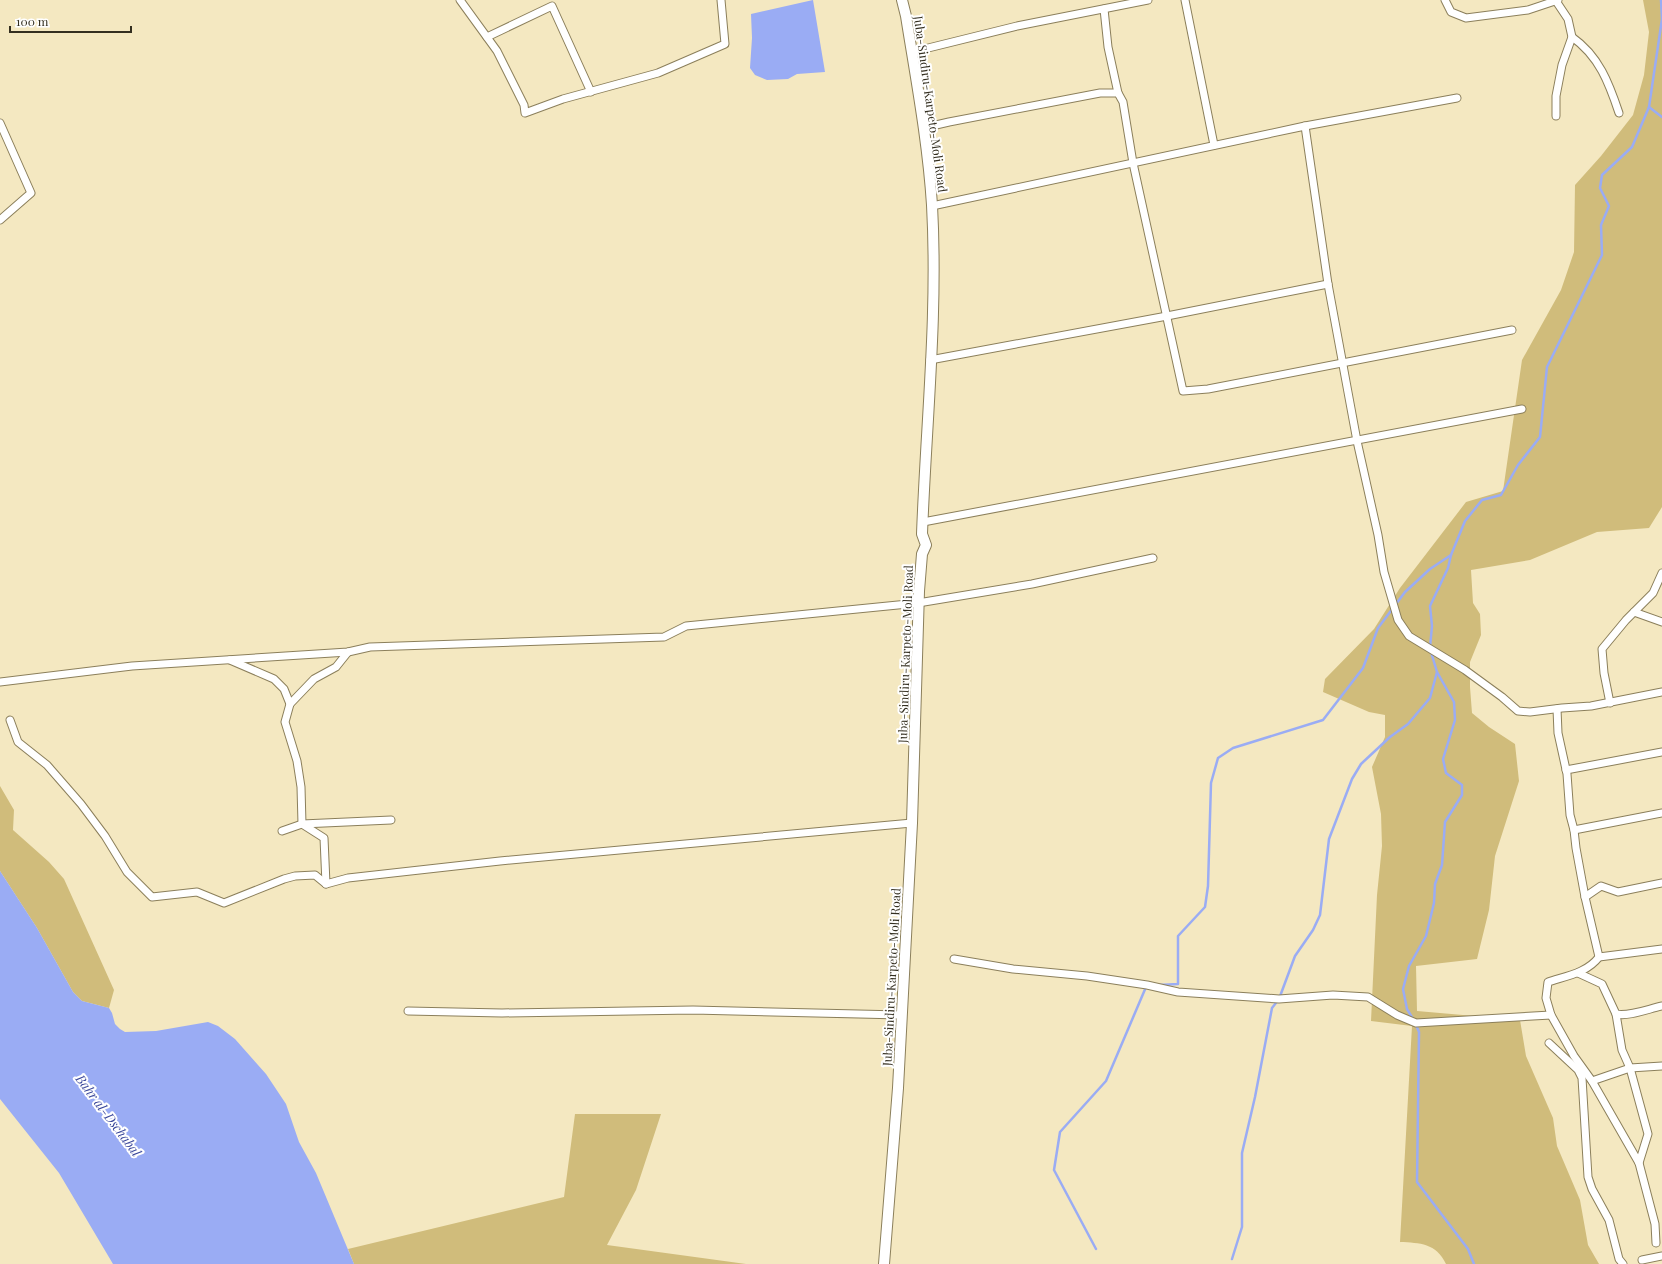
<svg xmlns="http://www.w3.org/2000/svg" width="1662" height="1264" font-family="'Playfair Display',serif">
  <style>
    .green { fill: #d0bc7b }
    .water { fill: #9aacf4 }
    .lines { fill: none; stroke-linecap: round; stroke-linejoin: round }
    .stream { stroke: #9aacf4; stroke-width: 2.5 }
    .street-casing { stroke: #8b7f5b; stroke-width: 9 }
    .secondary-casing { stroke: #8b7f5b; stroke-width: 12 }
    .street { stroke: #fff; stroke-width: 7 }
    .secondary { stroke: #fff; stroke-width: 10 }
    .labels { text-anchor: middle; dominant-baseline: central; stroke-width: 4; stroke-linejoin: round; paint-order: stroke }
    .street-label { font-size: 12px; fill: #342f20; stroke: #fff }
    .water-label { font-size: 13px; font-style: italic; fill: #39469a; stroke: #fff }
  </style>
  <rect width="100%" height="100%" fill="#f4e8c1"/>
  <!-- green -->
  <g class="green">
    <path d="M1643,0H1662V507L1649,528L1597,532L1530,560L1471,570L1473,603L1480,614L1481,635L1470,662V687L1472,713L1489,727L1515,744L1519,781L1495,856L1489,910L1477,959L1416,966L1417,1011L1520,1020L1526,1056L1553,1118L1557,1146L1580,1200L1588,1245L1599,1264H1446C1436,1243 1420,1243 1400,1242L1412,1026L1371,1021L1377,895L1382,846L1381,814L1372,767L1385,737V715L1369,712L1323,692L1325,679L1374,629L1400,588L1466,502L1503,491L1522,360L1561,290L1574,252L1575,185L1601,156L1633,115L1644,75L1649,32Z"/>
    <path d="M0,786L14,810L13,830L49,862L64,879L114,990L109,1008L82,1001L73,992L37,928L0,871Z"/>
    <path d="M575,1114H661L636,1190L607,1245L746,1264H354L348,1249L564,1197Z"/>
  </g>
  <!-- water -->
  <g class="water">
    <path d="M813,0L825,72L797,74L788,79L767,80L755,75L750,68L752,38L751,14Z"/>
    <path d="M0,871L37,928L73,992L82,1001L109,1008L112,1013L115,1024L120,1029L125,1032L156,1031L208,1022L218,1026L235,1039L266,1074L286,1104L299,1142L316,1173L354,1264H113L59,1173L0,1099Z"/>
  </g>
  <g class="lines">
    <!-- stream -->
    <g class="stream">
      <path d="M1649,107L1662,117"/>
      <path d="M1430,647L1432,626L1430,606L1448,568L1451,555"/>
      <path d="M1159,985L1178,984V936L1205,907L1208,886L1211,783L1218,758L1233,748L1323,720L1363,668L1378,628L1405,592L1430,569L1451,555L1465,521L1482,500L1501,495L1518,465L1540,437L1547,367L1602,255L1601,225L1609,206L1600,188L1602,175L1632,147L1649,107L1662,19L1661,0"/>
      <path d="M1413,1019L1407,1009L1403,989L1409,966L1426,936L1434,903L1435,884L1442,865L1445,822L1462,795V785L1446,773L1443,759L1455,720L1454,702L1437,672L1431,652"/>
      <path d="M1416,1025L1419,1032L1417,1182L1468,1249L1474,1264"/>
      <path d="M1096,1249L1054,1170L1060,1132L1106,1081L1146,987"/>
      <path d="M1232,1259L1242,1227V1153L1255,1097L1272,1008L1279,999L1295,956L1313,930L1320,915L1329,839L1352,779L1361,764L1390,737L1408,724L1430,698L1437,672"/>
    </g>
    <!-- street casing -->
    <g class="street-casing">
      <g id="street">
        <path d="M460,0L497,51L524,105L525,113L563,99L658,73L725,44L721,0"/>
        <path d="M1185,0L1214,145"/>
        <path d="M1445,0L1451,12L1466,18L1528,10L1558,0"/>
        <path d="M1104,9L1108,47L1118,93"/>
        <path d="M487,37L552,6L591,92"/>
        <path d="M1572,37C1599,56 1609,83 1619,113"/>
        <path d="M912,52L1017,26L1148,0"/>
        <path d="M1556,116V96L1562,65L1572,37L1568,19L1556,1"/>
        <path d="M0,123L31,193L0,220"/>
        <path d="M1305,126L1328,284L1357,441L1378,535L1384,572L1398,620L1409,636L1465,670L1502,697L1518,711L1530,712L1562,708L1591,706L1662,692"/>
        <path d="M923,128L949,122L1100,93H1118L1123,102L1133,163L1183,391L1208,389L1512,330"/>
        <path d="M932,206L1305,126L1457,98"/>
        <path d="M930,360L1167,316L1328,284"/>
        <path d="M923,522L1522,409"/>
        <path d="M1634,612L1662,622"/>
        <path d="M230,660L274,679L284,689L290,704L285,722L297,761L301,787L302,824L324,838L326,884"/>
        <path d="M0,682L132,666L348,652L370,647L664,637L686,626L918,603L1032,584L1153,558"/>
        <path d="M1610,703L1604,673L1602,649L1626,620L1653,593L1662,573"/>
        <path d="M290,704L314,679L336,667L348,652"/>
        <path d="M1557,709L1558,733L1567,774L1570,815L1574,830L1576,848L1585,897"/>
        <path d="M10,720L18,742L47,765L81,804L105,836L127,872L152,897L197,892L224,903L284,879L295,876L315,875L326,884L348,878L500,861L912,823"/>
        <path d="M1566,770L1662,752"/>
        <path d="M1574,830L1662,813"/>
        <path d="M282,831L302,824L391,820"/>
        <path d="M1599,957L1662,949"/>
        <path d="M954,959L1013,969L1087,976L1147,985L1178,992L1279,999L1333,995L1368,997L1397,1015L1416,1023L1551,1015"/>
        <path d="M1578,973L1602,984L1616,1014C1628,1017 1648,1009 1662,1006"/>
        <path d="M408,1011L502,1013L693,1010L901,1015"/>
        <path d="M1616,1014L1622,1050L1630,1068L1648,1134L1639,1163"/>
        <path d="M1549,1043L1578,1070L1582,1078L1588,1177L1592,1189L1609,1220L1619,1259L1623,1264"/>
        <path d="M1592,1081L1630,1068L1662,1066"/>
        <path d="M1656,1243L1655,1224L1639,1163L1592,1081L1574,1056L1551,1015L1546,998L1548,982C1566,976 1587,973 1599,957L1585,897L1601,886L1618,892L1662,883"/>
        <path d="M1642,1260L1662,1256"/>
      </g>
    </g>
    <!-- secondary casing -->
    <g class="secondary-casing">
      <path id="secondary" d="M884,1264L898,1088L912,823L919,591L922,554L926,545L922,534C926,424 938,315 932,205C928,142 916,79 906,16L902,0"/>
    </g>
    <!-- street -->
    <use href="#street" class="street"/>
    <!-- secondary -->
    <use href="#secondary" class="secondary"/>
  </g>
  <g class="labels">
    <!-- street labels -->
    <g class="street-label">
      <text transform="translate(931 104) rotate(82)">Juba-Sindiru-Karpeto-Moli Road</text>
      <text transform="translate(905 654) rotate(-88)">Juba-Sindiru-Karpeto-Moli Road</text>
      <text transform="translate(891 977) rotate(-87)">Juba-Sindiru-Karpeto-Moli Road</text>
    </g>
    <!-- water labels -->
    <g class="water-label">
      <text transform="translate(109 1115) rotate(53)">Bahr al-Dschabal</text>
    </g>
  </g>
  <!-- scale -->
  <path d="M10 26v6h121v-6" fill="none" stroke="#342f20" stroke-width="2"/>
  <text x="16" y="26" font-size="12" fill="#342f20" stroke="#ffffff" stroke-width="3" paint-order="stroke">100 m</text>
</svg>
